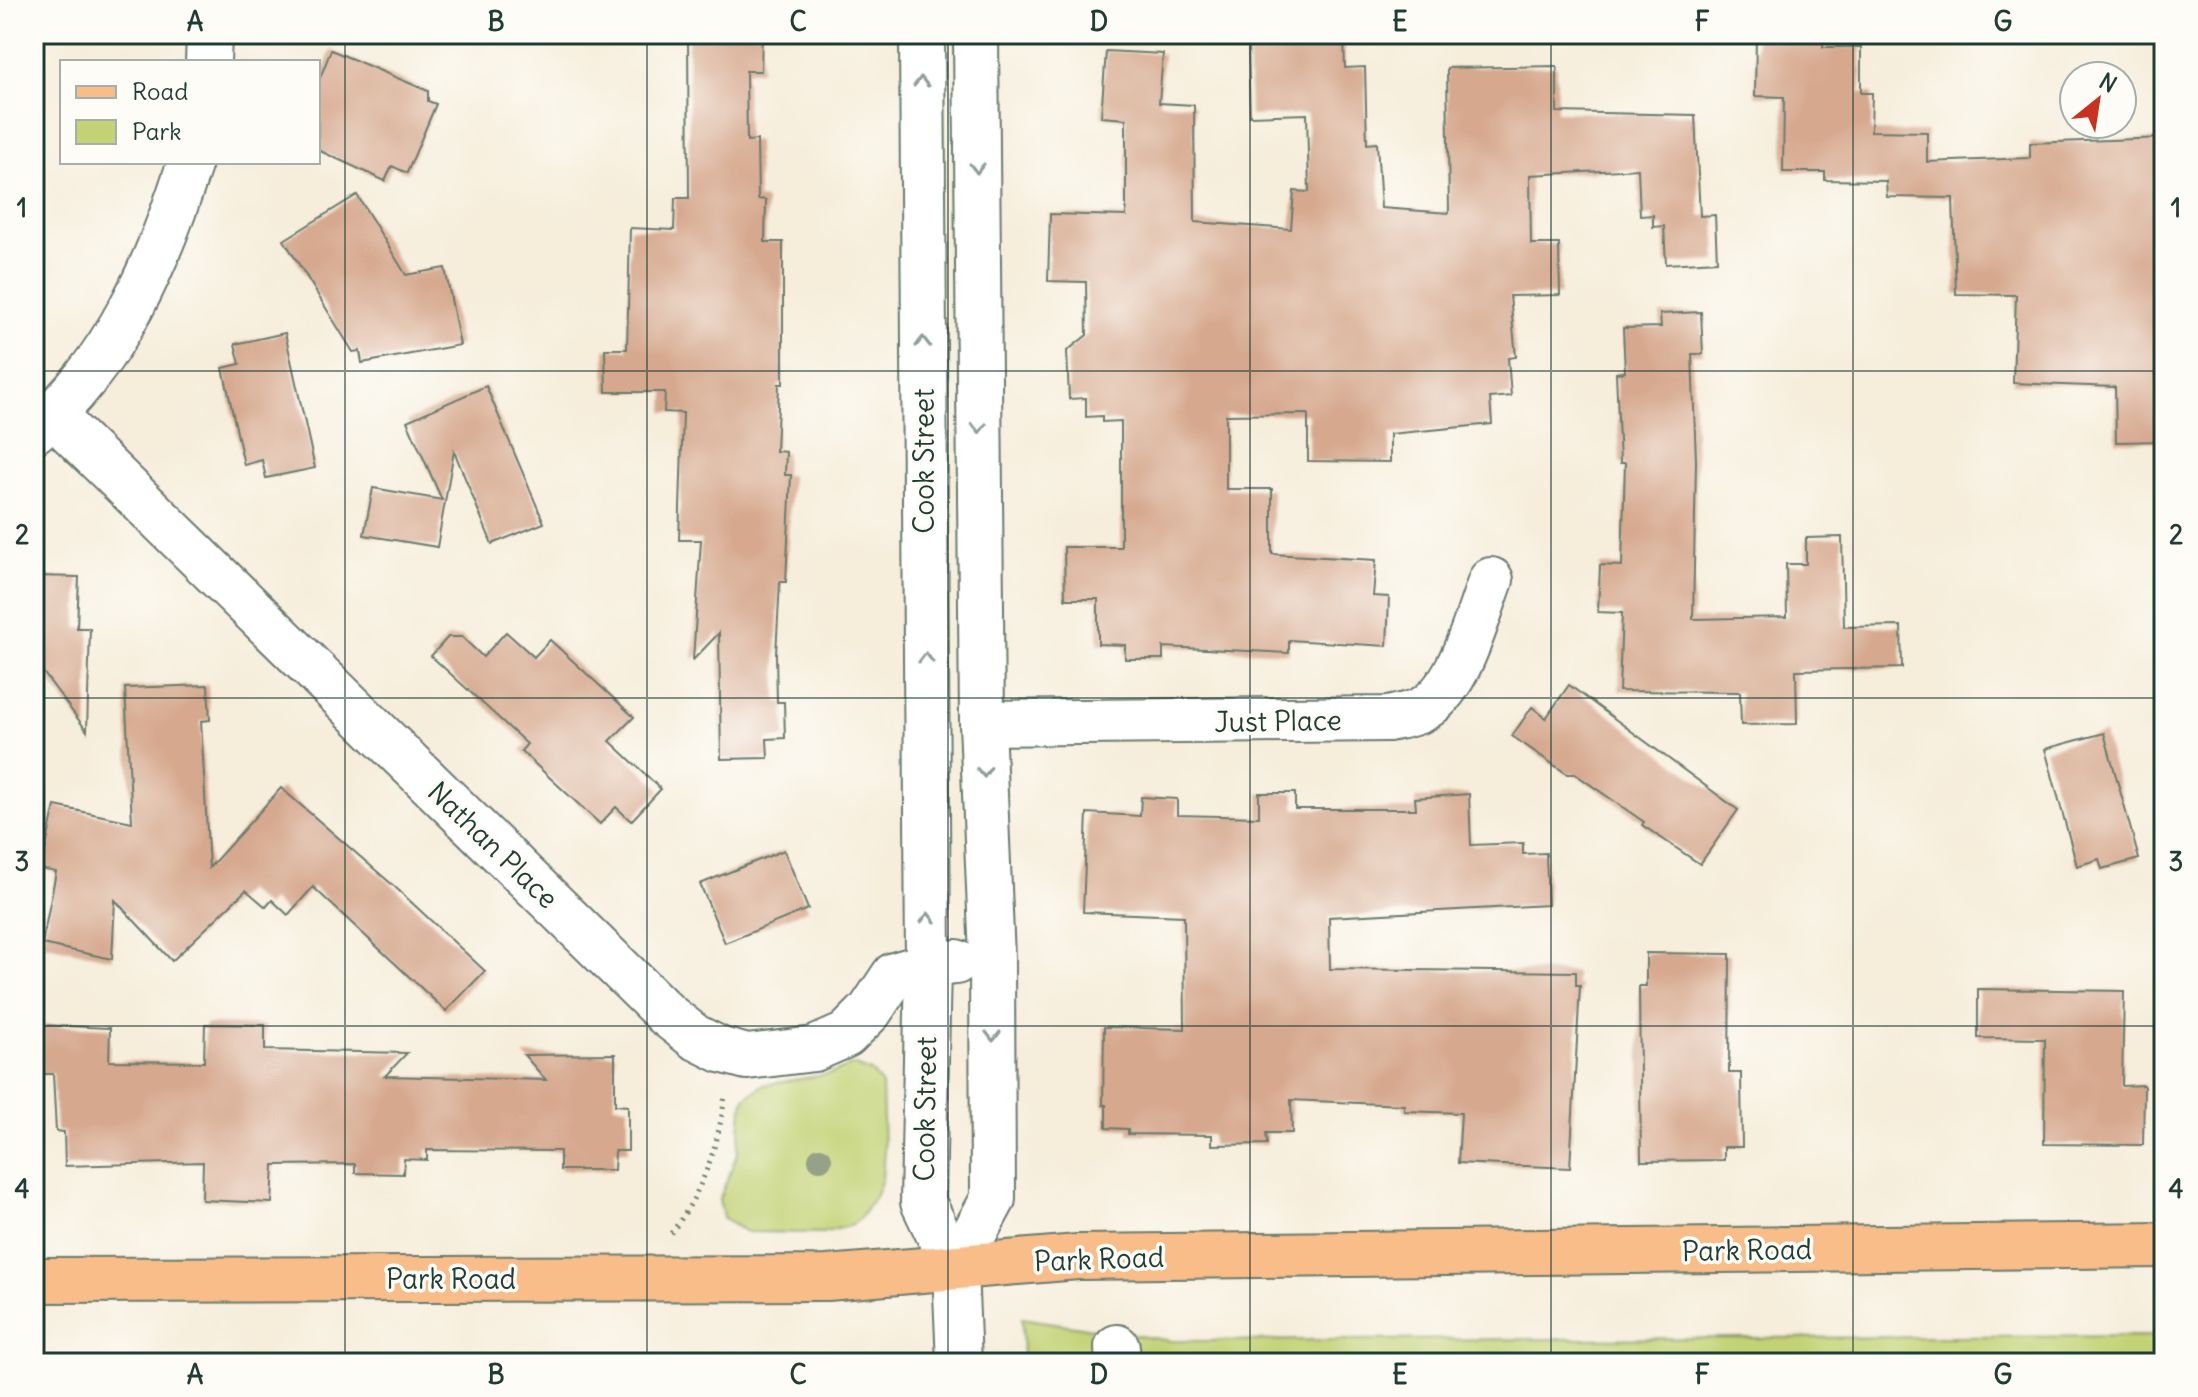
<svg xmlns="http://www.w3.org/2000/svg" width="2198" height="1397" font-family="Delius,sans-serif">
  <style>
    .green { fill: #c3d274; stroke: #718854; stroke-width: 2 }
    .building { fill: #d6a88d }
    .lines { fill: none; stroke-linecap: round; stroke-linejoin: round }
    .minor-casing { stroke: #6a7b6e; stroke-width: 48 }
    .major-casing { stroke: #6a7b6e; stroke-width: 48 }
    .path { stroke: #6a7b6e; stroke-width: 5; stroke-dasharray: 2 6; stroke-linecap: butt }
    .minor { stroke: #fff; stroke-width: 44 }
    .major { stroke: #f8bd89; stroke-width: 44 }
    .tree { fill: #96a188 }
    .oneway { stroke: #8f9e9a }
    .grid { fill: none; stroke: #1f3d34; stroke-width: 2; stroke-opacity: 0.55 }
    .labels { text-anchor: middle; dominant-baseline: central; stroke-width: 7; stroke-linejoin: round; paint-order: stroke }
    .street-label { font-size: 28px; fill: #1f3d34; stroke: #fdfcf7 }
    .neatline { fill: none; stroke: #1f3d34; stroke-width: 3 }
    .grid-label { font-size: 26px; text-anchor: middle; font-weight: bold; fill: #1f3d34 }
  </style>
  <rect width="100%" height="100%" fill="#fdfcf7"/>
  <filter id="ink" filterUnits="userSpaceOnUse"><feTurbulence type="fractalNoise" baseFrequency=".0125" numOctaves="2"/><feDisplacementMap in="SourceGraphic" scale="16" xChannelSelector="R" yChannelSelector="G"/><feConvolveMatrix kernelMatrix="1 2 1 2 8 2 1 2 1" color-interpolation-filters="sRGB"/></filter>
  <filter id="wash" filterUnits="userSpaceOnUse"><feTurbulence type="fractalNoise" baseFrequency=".006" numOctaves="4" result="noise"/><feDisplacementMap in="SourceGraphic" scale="32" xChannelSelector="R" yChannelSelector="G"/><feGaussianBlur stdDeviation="1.8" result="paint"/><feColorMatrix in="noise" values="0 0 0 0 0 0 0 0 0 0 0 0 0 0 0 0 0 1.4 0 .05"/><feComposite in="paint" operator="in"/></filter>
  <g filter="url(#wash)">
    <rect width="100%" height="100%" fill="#f6edda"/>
    <!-- green -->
    <g class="green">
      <path d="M853,1065L872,1072L882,1085L884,1150L882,1179L876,1195L860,1218L852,1225L822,1233L747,1232L730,1223L723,1217L719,1200L738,1152L742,1110L745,1098L763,1085L830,1074Z"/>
      <path d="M1022,1318L1172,1341L2164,1336V1363H1023Z"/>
    </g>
    <g id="blocks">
      <!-- building -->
      <g class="building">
        <path d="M688,34H762L761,71H746L747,141L757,140L758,199L766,200L765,242H783V384H779L776,451L786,452L785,475H791L786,582H780L776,654L777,702H784L785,738L767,739L768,758L721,759L719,633L693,660L701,540H679L683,413L664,412L665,392H606L605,349H627L630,228L674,230L675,198H689Z"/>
        <path d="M1756,37L1823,39V47H1861V93H1872L1871,131L1927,132V162L2030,158V143L2164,138V441L2116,442L2115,387L2013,383L2016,295L1956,294L1953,198L1887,197L1886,181L1825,180V172H1783L1784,97L1755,96Z"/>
        <path d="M1344,39L1345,68L1365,67L1367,144L1377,143L1381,208L1449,213L1447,68L1557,66V112L1695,115L1700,216L1715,215L1717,261L1666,264L1664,226L1653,227V215L1640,216L1638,169L1530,175L1531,244H1559L1560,295L1510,296L1516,357L1508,358L1511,396L1490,398L1492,424L1390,434V462L1308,461V414L1226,415V489H1272V554L1376,560L1373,596L1389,597L1387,646L1289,640V653L1163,647V659H1125V645L1098,644V599H1065L1064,547H1121V421L1102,422V416L1086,417V398L1069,399L1067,351L1087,335L1086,282L1048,281L1050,214L1126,216V119L1101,117L1106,51L1163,54L1159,103L1194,105L1195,222L1291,229L1294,191L1309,192L1307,114L1250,116L1248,41Z"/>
        <path d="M331,50L428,91V101L436,104L407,173L392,166L385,181L318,150V83Z"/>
        <path d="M357,195L406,275L445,268L460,345L362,363L360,351L353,352L284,240Z"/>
        <path d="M1701,312L1703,354H1692L1696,461L1693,619L1787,617L1786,564H1806V538L1842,537L1844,627L1901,626L1902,668L1796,670L1797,724L1741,725L1740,692L1619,691L1622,613L1598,612L1600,565L1622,566L1625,463H1620L1616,373L1625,372L1623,328L1661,327L1660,314Z"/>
        <path d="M285,333L315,468L266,478L262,460L244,465L223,368L240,364L235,344Z"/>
        <path d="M486,386L544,523L492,544L454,451L437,547L364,535L373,488L442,500L407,421Z"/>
        <path d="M34,576L79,577L77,628H90L87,731L34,660Z"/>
        <path d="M506,632L534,657L550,640L634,717L610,741L661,789L631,821L616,807L600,824L521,751L527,744L431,656L448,637H462L483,657Z"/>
        <path d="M208,685L210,720L201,721L209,868L281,788L395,887L485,971L446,1011L313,887L288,915L272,900L266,907L246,890L172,961L115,900L112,959L42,944L56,872L41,869L55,806L132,822L125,688Z"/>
        <path d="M1569,685L1738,810L1700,864L1642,825L1644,822L1575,774H1567L1512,736L1532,707L1546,718Z"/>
        <path d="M2104,733L2139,859L2102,869L2099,859L2077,866L2045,749Z"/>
        <path d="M1259,793H1295V809H1416L1415,798L1469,794L1471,845L1523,843V854L1546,853L1548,905L1329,917L1330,969L1576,972V985H1580L1570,1168L1458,1163L1461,1113L1404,1111V1105L1291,1100L1292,1133H1266L1267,1144L1212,1145V1135L1128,1134V1129L1106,1128V1105H1103L1104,1027L1185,1029L1184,916L1083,912L1087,813L1140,816L1141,797L1177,799V815L1259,817Z"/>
        <path d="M784,850L808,909L725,943L700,884Z"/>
        <path d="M1646,953L1730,954L1729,1073H1741L1742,1147H1724V1160L1641,1161L1639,986H1646Z"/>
        <path d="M1978,989L2124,991L2122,1086L2144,1085L2143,1145L2044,1144L2045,1039L1978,1038Z"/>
        <path d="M205,1024L265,1025V1050L407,1053L385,1076L546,1080L524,1055L615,1054V1105L628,1106V1151H615L614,1170H560V1151L427,1150V1160L404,1159L403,1174L355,1173V1164L274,1165L272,1203L202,1200L203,1162L65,1166L64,1132L56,1131L53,1074H41L42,1025L110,1028L109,1061L204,1062Z"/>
      </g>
    </g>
  </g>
  <g filter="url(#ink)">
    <use href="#blocks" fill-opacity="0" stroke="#6a7b6e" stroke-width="2"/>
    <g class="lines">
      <!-- minor casing -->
      <g class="minor-casing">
        <g id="minor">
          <path d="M922,34L928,965L923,1202L955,1269L959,1363"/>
          <path d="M208,62L209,34"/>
          <path d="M53,415L666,1014L695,1037L721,1050L747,1057L814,1049L846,1035L870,1011L894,975L928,965L956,962"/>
          <path d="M34,431C116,363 159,260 190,162"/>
          <path d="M982,723L1388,719C1397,717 1409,715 1419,711C1459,693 1476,619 1491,580"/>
          <path d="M955,1269L993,1199L992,958L982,723L976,34"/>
          <path d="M1117,1347L1118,1363"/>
        </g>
      </g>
      <!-- major casing -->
      <g class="major-casing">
        <path id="major" d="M34,1280L827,1278L1078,1257L2164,1245"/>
      </g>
      <!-- path -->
      <path class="path" d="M671,1233C702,1194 719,1144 725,1095"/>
      <!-- minor -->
      <use href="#minor" class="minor"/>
      <!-- major -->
      <use href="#major" class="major"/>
    </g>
    <!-- trees -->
    <circle class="tree" cx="820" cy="1159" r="12"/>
    <!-- one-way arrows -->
    <defs><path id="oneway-chevron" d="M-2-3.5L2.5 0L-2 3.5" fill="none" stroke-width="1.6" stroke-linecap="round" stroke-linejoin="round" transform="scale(2)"/></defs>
    <g class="oneway">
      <use href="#oneway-chevron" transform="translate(921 82) rotate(-90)"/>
      <use href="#oneway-chevron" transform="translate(977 168) rotate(90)"/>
      <use href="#oneway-chevron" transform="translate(923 342) rotate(-90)"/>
      <use href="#oneway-chevron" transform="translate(979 428) rotate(90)"/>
      <use href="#oneway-chevron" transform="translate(926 658) rotate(-90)"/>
      <use href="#oneway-chevron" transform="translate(984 772) rotate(87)"/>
      <use href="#oneway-chevron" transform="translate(928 918) rotate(-90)"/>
      <use href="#oneway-chevron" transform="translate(993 1036) rotate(90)"/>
    </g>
  </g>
  <!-- grid -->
  <path class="grid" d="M345,34V1363M647,34V1363M948,34V1363M1250,34V1363M1551,34V1363M1853,34V1363M34,371H2164M34,698H2164M34,1026H2164"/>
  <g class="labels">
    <!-- street labels -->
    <g class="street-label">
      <text transform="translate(924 461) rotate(-90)">Cook Street</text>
      <text transform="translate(1278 721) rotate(-1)">Just Place</text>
      <text transform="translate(493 845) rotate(44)">Nathan Place</text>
      <text transform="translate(925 1109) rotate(-89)">Cook Street</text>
      <text transform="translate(1747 1250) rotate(-1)">Park Road</text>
      <text transform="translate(1099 1259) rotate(-2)">Park Road</text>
      <text x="451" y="1279">Park Road</text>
    </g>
  </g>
  <!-- margin -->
  <rect width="2198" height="1397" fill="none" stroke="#fdfcf7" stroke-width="88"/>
  <!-- legend -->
  <rect x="60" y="60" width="260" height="104" fill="#fdfcf7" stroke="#a4b0a9" stroke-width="2"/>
  <rect x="76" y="86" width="40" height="12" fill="#f8bd89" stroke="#a4b0a9" stroke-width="2"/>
  <text x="132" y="100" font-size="24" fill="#1f3d34">Road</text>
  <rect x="76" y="120" width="40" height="24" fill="#c3d274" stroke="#a4b0a9" stroke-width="2"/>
  <text x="132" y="140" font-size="24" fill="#1f3d34">Park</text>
  <!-- north arrow -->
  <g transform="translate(2098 100) rotate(30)"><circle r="38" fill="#fdfcf7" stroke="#a4b0a9" stroke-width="2"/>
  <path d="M0-6L14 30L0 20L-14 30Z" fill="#c8321e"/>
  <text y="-12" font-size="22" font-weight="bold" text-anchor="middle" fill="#1f3d34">N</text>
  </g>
  <rect x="44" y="44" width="2110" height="1309" class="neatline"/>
  <g class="grid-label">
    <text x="195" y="31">A</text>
    <text x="496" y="31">B</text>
    <text x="798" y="31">C</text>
    <text x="1099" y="31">D</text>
    <text x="1400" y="31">E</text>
    <text x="1702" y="31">F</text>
    <text x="2003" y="31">G</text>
    <text x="22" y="217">1</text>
    <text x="2176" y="217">1</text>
    <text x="22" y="544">2</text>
    <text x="2176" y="544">2</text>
    <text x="22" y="871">3</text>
    <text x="2176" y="871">3</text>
    <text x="22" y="1198">4</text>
    <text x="2176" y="1198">4</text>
    <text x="195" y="1384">A</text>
    <text x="496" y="1384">B</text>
    <text x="798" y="1384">C</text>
    <text x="1099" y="1384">D</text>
    <text x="1400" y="1384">E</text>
    <text x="1702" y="1384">F</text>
    <text x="2003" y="1384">G</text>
  </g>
</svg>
